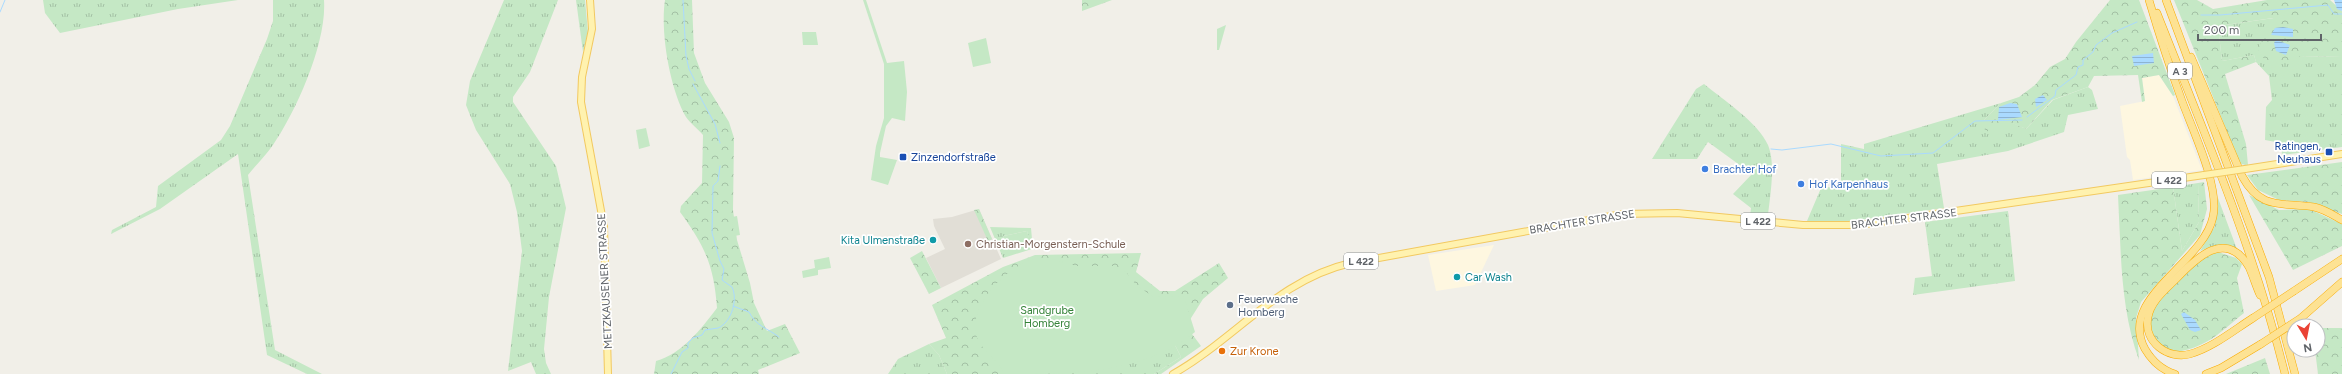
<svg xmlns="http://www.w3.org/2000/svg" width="2342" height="374" font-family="Figtree,sans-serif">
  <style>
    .commercial { fill: #fef7e0 }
    .education { fill: #e1ded6 }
    .grass { fill: url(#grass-tufts) }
    .forest { fill: url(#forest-crowns) }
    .park { fill: #c5e8c5 }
    .water { fill: url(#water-rules) }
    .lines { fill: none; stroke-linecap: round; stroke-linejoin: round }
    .stream { stroke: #aadaff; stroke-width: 1 }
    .major-casing { stroke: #f2c960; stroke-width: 8 }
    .highway-casing { stroke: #f9ab00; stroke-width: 8 }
    .major { stroke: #fff2af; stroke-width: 6 }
    .highway { stroke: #fde293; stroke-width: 7 }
    .major-bridge-casing { stroke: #f2c960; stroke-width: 8; stroke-linecap: butt }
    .highway-bridge-casing { stroke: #f9ab00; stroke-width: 8; stroke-linecap: butt }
    .major-bridge { stroke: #fff2af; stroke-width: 6 }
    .highway-bridge { stroke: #fde293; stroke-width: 7 }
    .transit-dot { fill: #1a4fb4; stroke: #fff; stroke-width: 1.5 }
    .shop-dot { fill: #3f7fe0; stroke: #fff; stroke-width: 1.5 }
    .culture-dot { fill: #0f9aa8; stroke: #fff; stroke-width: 1.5 }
    .education-dot { fill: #8d6e63; stroke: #fff; stroke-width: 1.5 }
    .service-dot { fill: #5c6f8a; stroke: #fff; stroke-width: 1.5 }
    .food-dot { fill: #e8710a; stroke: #fff; stroke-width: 1.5 }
    .labels { text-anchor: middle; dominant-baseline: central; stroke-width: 3.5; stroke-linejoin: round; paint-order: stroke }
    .shield { fill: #fff; stroke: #8f9295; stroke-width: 1 }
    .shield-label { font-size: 10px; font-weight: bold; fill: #5f6368 }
    .transit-label { font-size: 11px; fill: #164399; stroke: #fff; text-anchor: end }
    .shop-label { font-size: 11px; fill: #366cbe; stroke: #fff; text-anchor: start }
    .street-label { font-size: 11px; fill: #5f6368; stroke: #fff }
    .culture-label { font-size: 11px; fill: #0d838f; stroke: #fff; text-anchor: end }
    .education-label { font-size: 11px; fill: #785e54; stroke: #fff; text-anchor: start }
    .service-label { font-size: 11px; fill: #4e5e75; stroke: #fff; text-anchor: start }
    .park-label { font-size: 11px; fill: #348238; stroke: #fff }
    .food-label { font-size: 11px; fill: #c56008; stroke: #fff; text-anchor: start }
  </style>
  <defs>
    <pattern id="grass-tufts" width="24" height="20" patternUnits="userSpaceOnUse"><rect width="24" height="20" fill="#c5e8c5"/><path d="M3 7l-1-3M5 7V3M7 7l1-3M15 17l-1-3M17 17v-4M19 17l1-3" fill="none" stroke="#a3c0a4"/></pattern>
    <pattern id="forest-crowns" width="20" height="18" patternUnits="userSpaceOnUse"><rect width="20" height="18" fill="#c5e8c5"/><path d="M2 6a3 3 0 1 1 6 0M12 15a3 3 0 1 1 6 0" fill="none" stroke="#a3c0a4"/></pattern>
    <pattern id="water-rules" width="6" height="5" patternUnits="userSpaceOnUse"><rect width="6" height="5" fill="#aadaff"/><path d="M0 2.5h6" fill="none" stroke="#8eb4d2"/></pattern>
  </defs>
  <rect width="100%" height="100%" fill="#f1efe8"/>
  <!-- commercial -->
  <g class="commercial">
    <path d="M2159,75L2173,96L2202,170L2133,180L2130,160L2127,157L2120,106L2145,101L2142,78Z"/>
    <path d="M1494,245L1475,285L1436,291L1428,255Z"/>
  </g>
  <!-- education -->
  <path class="education" d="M979,209L1001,259L941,288L926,258L945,249L934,226L933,219L952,217Z"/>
  <!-- grass -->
  <g class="grass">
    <path d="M43,0H238L178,9L60,33L45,13Z"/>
    <path d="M273,0H324C327,42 297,110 273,145C266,155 256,165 248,175L275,350L322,374H307L267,355L238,154L160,209L111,234L112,230L156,207L158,186L221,140L230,126L267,39L273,21Z"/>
    <path d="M504,0H558L530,72L513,97V102L556,166L566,208L549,297L544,349L546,363L551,374H536L531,362L508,371L522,251L517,212L510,184L476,130L466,105L470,81Z"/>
    <path d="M576,0H585L588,33L583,52Z"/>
    <path d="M2274,18L2300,56L2342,57V147L2282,155L2281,143L2265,140L2266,107L2272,100L2269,76L2256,62L2254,55L2222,61L2218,26Z"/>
    <path d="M1704,84C1723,100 1758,122 1768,145C1776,164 1770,196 1768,216H1750L1751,208L1733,194L1752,174L1708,142L1697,159H1652L1696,89Z"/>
    <path d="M2088,87L2092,90L2098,109L2068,115L2064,132L2008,151L1937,164L1944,208L1852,221H1807L1821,188L1841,186V144L1864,149V144L2001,103L1984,120L2013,123L2026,129L2053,100Z"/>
    <path d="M2198,183L2199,222L2182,251L2173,187Z"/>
    <path d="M2218,198L2238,252C2224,244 2215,244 2200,251L2215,226Z"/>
    <path d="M2008,211L2015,281L1913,295L1915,278L1932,276L1925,222Z"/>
    <path d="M990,227L1031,228L1032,239L1029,240L1027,231L1003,236L1006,246L1030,241L1032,242V249L1003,258Z"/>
    <path d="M1173,341L1181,357L1154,374H1025Z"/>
    <path d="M929,344L939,355L947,374H888L898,359Z"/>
  </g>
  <!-- forest -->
  <g class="forest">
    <path d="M665,0H692L694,53L705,83L729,122L734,138L733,210L737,240L750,283L754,303L767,331L785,324L800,353L758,370L759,374H654L656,361C682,354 701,329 717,308C714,266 705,246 680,212L681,206L702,183L703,135C698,129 690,123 686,117C670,89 660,32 665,0Z"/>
    <path d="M1082,0H1112L1082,11Z"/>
    <path d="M2110,0H2139L2175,95L2173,96L2159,75L2142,78L2145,101L2142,102L2138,75L2094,76L2088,87L2052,100L2026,129L2012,123L1985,132L1984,120L2001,103L2019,97L2035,85L2050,67L2065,59L2076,42Z"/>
    <path d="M2174,0H2197L2213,9L2267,0H2330L2342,11V57L2300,56L2290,64L2267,60L2258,54L2264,27L2275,23L2273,18L2218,26L2222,61L2254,55L2256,62L2225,74L2246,144L2248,165L2240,164Z"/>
    <path d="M2342,162V214L2308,202L2279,200L2258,190L2247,175Z"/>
    <path d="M2204,182L2207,209L2200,235L2141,302L2136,318L2139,360C2120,308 2121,251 2118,195L2173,187L2182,251L2199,222L2198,183Z"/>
    <path d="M2249,195L2279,210L2309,209L2342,224V246L2293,270Z"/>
    <path d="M979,209L992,239L988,241L974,210Z"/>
    <path d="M922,251L941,288L929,294L910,258Z"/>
    <path d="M2215,251L2236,258L2242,264L2237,278L2244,313C2231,323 2215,339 2200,345C2191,349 2179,353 2170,351C2153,345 2145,322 2155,307C2170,285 2193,264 2215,251Z"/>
    <path d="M1141,253L1136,272L1160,291H1175L1219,263L1228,278L1203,299L1186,326L1201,346L1161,374H1154L1181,357L1173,341L1025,374H947L939,355L929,344L946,338L932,305L1003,267L1035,255Z"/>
    <path d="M2318,328H2342V374H2318L2315,350H2318Z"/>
    <path d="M2265,358L2270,374H2226Z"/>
  </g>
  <!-- park -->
  <g class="park">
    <path d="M863,0H866L887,63L904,61L907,92L905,121L892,118L886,126L880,153V157L897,160L888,185L871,180L876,146L884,118V64Z"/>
    <path d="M1226,25L1219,50H1217V29Z"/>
    <path d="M802,32H816L818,45H803Z"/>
    <path d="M986,38L991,63L973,67L968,43Z"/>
    <path d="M646,128L650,146L639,149L636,130Z"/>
    <path d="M737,216L740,235L734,236L732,217Z"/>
    <path d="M1027,231L1030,241L1006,246L1003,236Z"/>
    <path d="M829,257L831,268L818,270V275L803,278L802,271L815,268L814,260Z"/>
    <path d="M1037,258H1048L1077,266H1113L1126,272L1136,285L1152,296L1184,297L1195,332C1146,374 1069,374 1005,374C998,360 979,349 976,334C969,303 1010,264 1037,258Z"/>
  </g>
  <!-- water -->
  <g class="water">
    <path d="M2334,0H2342V11L2337,9Z"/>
    <path d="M2283,27L2293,29V37L2271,35L2275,28Z"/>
    <path d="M2276,40L2290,45L2286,55L2276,51L2274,43Z"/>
    <path d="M2153,53L2154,63L2134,66L2132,56Z"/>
    <path d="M2043,95L2047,100L2036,107L2035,99Z"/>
    <path d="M2010,103L2017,104L2022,117L1998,120L1999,107Z"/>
    <path d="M2184,312L2195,320L2201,330L2195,332L2190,330L2181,314Z"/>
  </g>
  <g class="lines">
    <!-- stream -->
    <g class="stream">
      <path d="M683,0L686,56L689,69L695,81"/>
      <path d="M0,12L5,0"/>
      <path d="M2201,15H2220L2328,5L2334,14H2342"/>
      <path d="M693,84L715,124L720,143"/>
      <path d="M2027,117L2055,96L2056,90L2076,75L2078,67L2083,65V60L2093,52L2096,45L2112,33L2137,22"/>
      <path d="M1771,149L1782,150L1831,144L1881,156L1933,153L1975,121L2022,120"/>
      <path d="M733,306L749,312C756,326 767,328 779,337"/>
      <path d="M671,374L682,352L688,348V343L693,338L702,335L705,330C709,329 714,329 718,328C732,322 738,299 732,287L722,280L724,269L720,261L712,233L713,186L718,181L720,166"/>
    </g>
    <!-- major casing -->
    <g class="major-casing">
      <g id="major">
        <path d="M590,0L592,29L582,77L581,102L604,227L608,374"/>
        <path d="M2245,169L2342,154"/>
        <path d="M1173,374C1235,339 1279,279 1351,263L1622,214L1677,213L1803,225H1859L2204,175"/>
      </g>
    </g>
    <!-- highway casing -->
    <g class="highway-casing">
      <g id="highway">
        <path d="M2149,0C2159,34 2170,68 2182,101C2193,131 2220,187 2213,217C2203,264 2117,298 2145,349C2152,361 2162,370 2175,374"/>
        <path d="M2166,0L2269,277L2295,374"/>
        <path d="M2157,13C2204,132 2254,249 2285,374"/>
        <path d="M2191,57L2242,176C2261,211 2282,202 2314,207C2324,209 2333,215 2342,220"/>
        <path d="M2294,291L2342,259"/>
        <path d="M2253,318C2234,330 2212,348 2190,354C2168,360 2143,342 2148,317C2151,301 2165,290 2176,279C2196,258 2226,228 2249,267C2253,276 2256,286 2260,295"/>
        <path d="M2301,318L2342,282"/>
        <path d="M2206,374L2221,368L2261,344"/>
      </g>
    </g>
    <!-- major -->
    <use href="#major" class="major"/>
    <!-- highway -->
    <use href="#highway" class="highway"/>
    <!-- major-bridge casing -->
    <g class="major-bridge-casing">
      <path id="major-bridge" d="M2204,175L2245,169"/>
    </g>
    <!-- highway-bridge casing -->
    <g class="highway-bridge-casing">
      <g id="highway-bridge">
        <path d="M2253,318L2294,291"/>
        <path d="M2261,344L2301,318"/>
      </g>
    </g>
    <!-- major-bridge -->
    <use href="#major-bridge" class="major-bridge"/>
    <!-- highway-bridge -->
    <use href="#highway-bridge" class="highway-bridge"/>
  </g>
  <!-- markers -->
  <g class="transit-dot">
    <rect x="2325" y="148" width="8" height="8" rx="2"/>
    <rect x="899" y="153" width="8" height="8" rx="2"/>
  </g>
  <g class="shop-dot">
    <circle cx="1705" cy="169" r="4"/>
    <circle cx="1801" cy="184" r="4"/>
  </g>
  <g class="culture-dot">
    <circle cx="933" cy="240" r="4"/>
    <circle cx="1457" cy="277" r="4"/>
  </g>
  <circle class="education-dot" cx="968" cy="244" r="4"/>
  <circle class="service-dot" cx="1230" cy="305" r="4"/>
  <circle class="food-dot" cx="1222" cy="351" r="4"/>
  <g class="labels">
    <!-- shield labels -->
    <g class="shield">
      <rect x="2168" y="63" width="24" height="16" rx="3"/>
      <rect x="2152" y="172" width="34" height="16" rx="3"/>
      <rect x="1741" y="213" width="34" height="16" rx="3"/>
      <rect x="1344" y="253" width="34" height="16" rx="3"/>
    </g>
    <g class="shield-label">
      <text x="2180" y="71">A 3</text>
      <text x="2169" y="180">L 422</text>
      <text x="1758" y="221">L 422</text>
      <text x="1361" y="261">L 422</text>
    </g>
    <!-- transit labels -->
    <g class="transit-label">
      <text x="2321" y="146">Ratingen,<tspan x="2321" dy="13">Neuhaus</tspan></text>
      <text x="911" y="157" text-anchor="start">Zinzendorfstraße</text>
    </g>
    <!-- shop labels -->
    <g class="shop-label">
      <text x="1713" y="169">Brachter Hof</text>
      <text x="1809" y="184">Hof Karpenhaus</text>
    </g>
    <!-- street labels -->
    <g class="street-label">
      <text transform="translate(1904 219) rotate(-7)">BRACHTER STRASSE</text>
      <text transform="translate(1582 222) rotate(-9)">BRACHTER STRASSE</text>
      <text transform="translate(605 281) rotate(-93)">METZKAUSENER STRASSE</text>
    </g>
    <!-- culture labels -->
    <g class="culture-label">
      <text x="925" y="240">Kita Ulmenstraße</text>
      <text x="1465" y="277" text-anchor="start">Car Wash</text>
    </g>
    <!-- education labels -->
    <g class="education-label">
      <text x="976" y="244">Christian-Morgenstern-Schule</text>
    </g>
    <!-- service labels -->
    <g class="service-label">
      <text x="1238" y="299">Feuerwache<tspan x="1238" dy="13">Homberg</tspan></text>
    </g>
    <!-- park labels -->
    <g class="park-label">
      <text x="1047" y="310">Sandgrube<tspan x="1047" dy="13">Homberg</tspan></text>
    </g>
    <!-- food labels -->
    <g class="food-label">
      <text x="1230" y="351">Zur Krone</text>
    </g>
  </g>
  <!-- north arrow -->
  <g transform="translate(2306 338) rotate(170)"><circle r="19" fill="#ffffff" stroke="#bfc1c3"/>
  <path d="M0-3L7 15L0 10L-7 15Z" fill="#ea4335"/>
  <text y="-6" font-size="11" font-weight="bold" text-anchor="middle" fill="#5f6368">N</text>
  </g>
  <!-- scale -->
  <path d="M2198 34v6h123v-6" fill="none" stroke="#5f6368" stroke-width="2"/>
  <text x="2204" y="34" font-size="12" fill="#5f6368" stroke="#ffffff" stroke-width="3" paint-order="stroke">200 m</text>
</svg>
